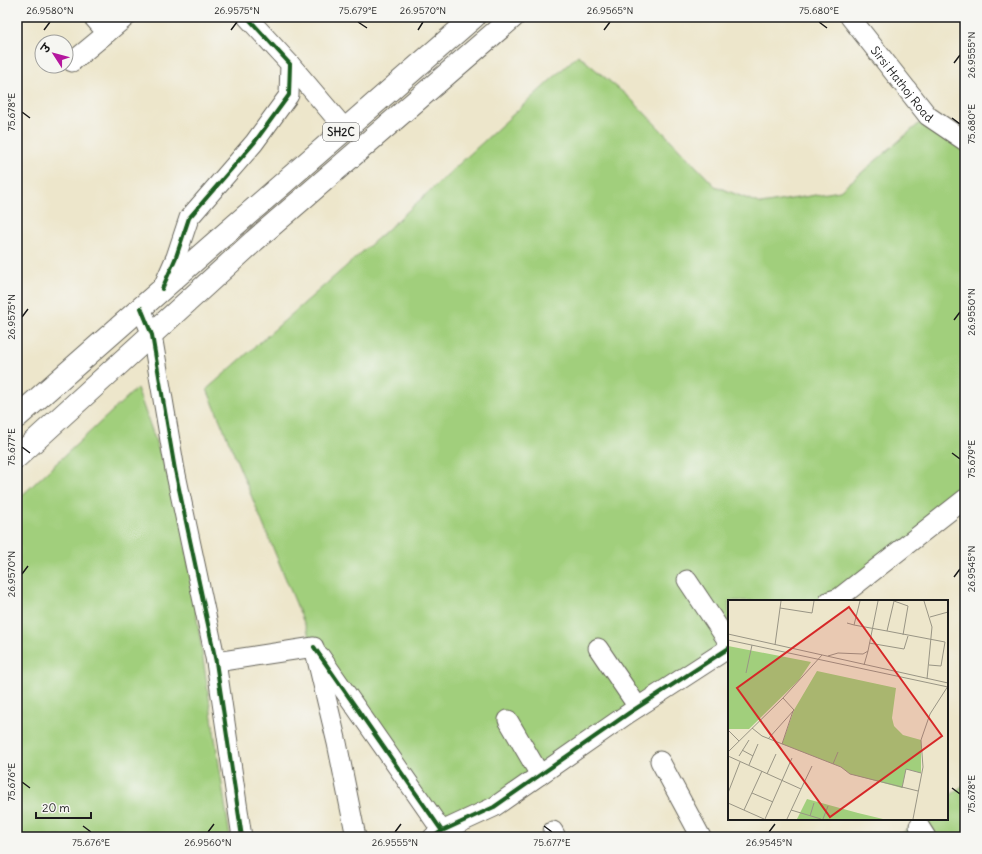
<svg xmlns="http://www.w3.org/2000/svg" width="982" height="854" font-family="Delius,'Playpen Sans Deva',sans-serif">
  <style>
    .grass { fill: #a1cf7c; stroke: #5e764c }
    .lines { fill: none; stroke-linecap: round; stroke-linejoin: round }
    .minor-casing { stroke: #656359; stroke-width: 21 }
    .major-casing { stroke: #656359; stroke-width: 24 }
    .minor { stroke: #fff; stroke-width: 19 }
    .major { stroke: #fff; stroke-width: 22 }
    .cycleway-casing { stroke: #f6f6f2; stroke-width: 6 }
    .cycleway { stroke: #1b5e20; stroke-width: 4 }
    .ticks { fill: none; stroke: #1c1c1c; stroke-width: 1.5 }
    .labels { text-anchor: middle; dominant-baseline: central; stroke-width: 3; stroke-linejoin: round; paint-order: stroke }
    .shield { fill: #f6f6f2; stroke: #5d5d5c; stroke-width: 1 }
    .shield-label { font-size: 11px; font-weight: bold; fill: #1c1c1c }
    .street-label { font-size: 12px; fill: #1c1c1c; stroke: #f6f6f2 }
    .inset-road { fill: none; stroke: #999585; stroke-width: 1 }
    .view { fill: #d62828; fill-opacity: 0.15; stroke: #d62828; stroke-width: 2 }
    .inset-edge { fill: none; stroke: #1c1c1c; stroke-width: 2 }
    .neatline { fill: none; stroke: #1c1c1c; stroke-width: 1.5 }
    .ticks-label { font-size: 10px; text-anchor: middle; fill: #1c1c1c }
  </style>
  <rect width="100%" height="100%" fill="#f6f6f2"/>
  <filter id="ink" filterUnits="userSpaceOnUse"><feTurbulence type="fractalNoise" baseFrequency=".025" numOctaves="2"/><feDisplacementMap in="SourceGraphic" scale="8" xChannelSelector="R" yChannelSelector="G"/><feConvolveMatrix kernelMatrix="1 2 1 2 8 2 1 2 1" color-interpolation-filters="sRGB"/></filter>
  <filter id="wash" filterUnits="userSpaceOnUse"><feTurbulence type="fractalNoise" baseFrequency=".012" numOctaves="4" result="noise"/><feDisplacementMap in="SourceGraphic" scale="16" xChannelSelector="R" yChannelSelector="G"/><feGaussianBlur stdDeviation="0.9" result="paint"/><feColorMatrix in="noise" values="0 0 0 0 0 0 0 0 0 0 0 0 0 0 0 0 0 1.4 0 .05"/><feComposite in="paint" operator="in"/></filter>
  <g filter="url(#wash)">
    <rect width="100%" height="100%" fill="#ede6cb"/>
    <!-- grass -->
    <g class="grass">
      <path d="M578,55L631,99L715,186L761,204L840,191L928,116L965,143V499L829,601H729V648L442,831L314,647L207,389L386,231Z"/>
      <path d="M137,388L181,513L230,837H17V500Z"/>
      <path d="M965,784V837H897L920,819H947V798Z"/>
    </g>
  </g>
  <g filter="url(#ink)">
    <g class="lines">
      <!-- minor casing -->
      <g class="minor-casing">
        <g id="minor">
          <path id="s1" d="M850,17L928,116L965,141"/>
          <path d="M107,33L126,17"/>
          <path d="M72,62L107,33L93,17"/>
          <path d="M290,64L345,129"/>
          <path d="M162,289L176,257L189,218L254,143L289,95L290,64L247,17"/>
          <path d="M141,308L152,335L175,470L216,662L242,837"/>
          <path d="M687,580L729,643"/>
          <path d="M829,601L839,598L965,499"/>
          <path d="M598,648L638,707"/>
          <path d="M320,656L442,831"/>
          <path d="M216,662L314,647L337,743L356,837"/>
          <path d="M508,720L540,775"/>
          <path d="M660,761L701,837"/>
          <path d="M919,826L926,837"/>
          <path d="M553,831L556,837"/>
          <path d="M433,837L442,831L494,807L629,713L729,648"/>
        </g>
      </g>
      <!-- major casing -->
      <g class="major-casing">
        <g id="major">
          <path d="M17,417L209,248L474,17"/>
          <path d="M17,457L254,241L513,17"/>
        </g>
      </g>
      <!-- minor -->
      <use href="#minor" class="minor"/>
      <!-- major -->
      <use href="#major" class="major"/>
      <!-- cycleway casing -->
      <g class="cycleway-casing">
        <g id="cycleway">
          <path d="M162,289L176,257L189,218L254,143L289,95L290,64L247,17"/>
          <path d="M141,308L152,335L175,470L216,662L242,837"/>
          <path d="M314,647L442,831"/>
          <path d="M433,837L442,831L494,807L629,713L729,648"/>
        </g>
      </g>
      <!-- cycleway -->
      <use href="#cycleway" class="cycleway"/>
    </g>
  </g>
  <!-- ticks -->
  <path class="ticks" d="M358,22L367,28M819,22L827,28M44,30L50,22M231,30L237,22M418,30L423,22M604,30L610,22M954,63L960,55M22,112L30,118M952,118L960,124M22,317L28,309M954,320L960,312M22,447L30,453M952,453L960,459M22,574L28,566M954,577L960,569M22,782L30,788M952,788L960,794M83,826L91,832M544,826L552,832M208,832L214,824M395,832L401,824M769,832L775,824"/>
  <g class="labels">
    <!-- shield labels -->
    <rect class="shield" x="323" y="123" width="36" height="18" rx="3"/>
    <g class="shield-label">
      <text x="341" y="132">SH2C</text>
    </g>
    <!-- street labels -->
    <g class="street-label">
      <text stroke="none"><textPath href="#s1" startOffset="85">Sirsi Hathoj Road</textPath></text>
    </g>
  </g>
  <!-- overview -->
  <g transform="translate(728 600)">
    <rect width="220" height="220" fill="#ede6cb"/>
    <path d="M0,46L83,62L71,80L21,129H0ZM89,71L168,88L164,118L166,126L175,135L193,140V173L178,169L174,188L122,174L113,167L54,144L66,110ZM79,199L130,213L155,219H69Z" fill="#a1cf7c"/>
    <path class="inset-road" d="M166,1L180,6L175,35M196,1L204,27L199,79M52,8L84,13L86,1M202,17L220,12M119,23L126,25L132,1M126,25L159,31L166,1M159,31L217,42L213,66L201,65M0,34L220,83M0,40L220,87M141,43L176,49L180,36M47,45L53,1M100,56L110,53L135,54L140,51L150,1M136,65L140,51M18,73L24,45M24,128L34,136L113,167L122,174L190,191M0,130L11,141M40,139L66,110L55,98M54,144L65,111M14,150L25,156M0,152L55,98L94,55M0,156L73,189L59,219M11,156L21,140M105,164L110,152M21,165L30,144M39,174L48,154M174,188L178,169L193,173M73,189L84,166M0,193L12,162M24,193L45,202M0,203L36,219M16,210L34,171M63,210L93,219M82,216L86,203M37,219L64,158M95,219L100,206M185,219L195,167L193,140L202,114L220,86"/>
    <path class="view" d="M121,7L214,136L102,217L9,88Z"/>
    <rect width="220" height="220" class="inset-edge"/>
  </g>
  <!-- margin -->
  <rect width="982" height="854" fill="none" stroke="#f6f6f2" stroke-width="44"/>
  <!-- north arrow -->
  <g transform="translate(54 54) rotate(306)"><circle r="19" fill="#f6f6f2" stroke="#9f9f9c"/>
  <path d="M0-3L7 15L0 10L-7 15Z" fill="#b5179e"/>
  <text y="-6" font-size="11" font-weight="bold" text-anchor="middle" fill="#1c1c1c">उ</text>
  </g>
  <!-- scale -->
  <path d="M36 812v6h55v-6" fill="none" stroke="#1c1c1c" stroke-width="2"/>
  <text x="42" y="812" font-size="12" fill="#1c1c1c" stroke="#f6f6f2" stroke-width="3" paint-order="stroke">20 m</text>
  <rect x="22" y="22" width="938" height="810" class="neatline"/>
  <g class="ticks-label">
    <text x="50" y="14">26.9580°N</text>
    <text x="237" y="14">26.9575°N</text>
    <text x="358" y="14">75.679°E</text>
    <text x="423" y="14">26.9570°N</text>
    <text x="610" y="14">26.9565°N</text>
    <text x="819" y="14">75.680°E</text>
    <text transform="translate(971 55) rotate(-90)" y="4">26.9555°N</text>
    <text transform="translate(11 112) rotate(-90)" y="4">75.678°E</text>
    <text transform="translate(971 124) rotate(-90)" y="4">75.680°E</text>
    <text transform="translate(971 312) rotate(-90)" y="4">26.9550°N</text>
    <text transform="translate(11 317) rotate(-90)" y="4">26.9575°N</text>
    <text transform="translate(11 447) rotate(-90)" y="4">75.677°E</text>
    <text transform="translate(971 459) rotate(-90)" y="4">75.679°E</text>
    <text transform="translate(971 569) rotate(-90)" y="4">26.9545°N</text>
    <text transform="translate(11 574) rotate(-90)" y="4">26.9570°N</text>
    <text transform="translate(11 782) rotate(-90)" y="4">75.676°E</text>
    <text transform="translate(971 794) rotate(-90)" y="4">75.678°E</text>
    <text x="91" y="846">75.676°E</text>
    <text x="208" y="846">26.9560°N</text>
    <text x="395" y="846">26.9555°N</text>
    <text x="552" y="846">75.677°E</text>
    <text x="769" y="846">26.9545°N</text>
  </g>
</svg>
